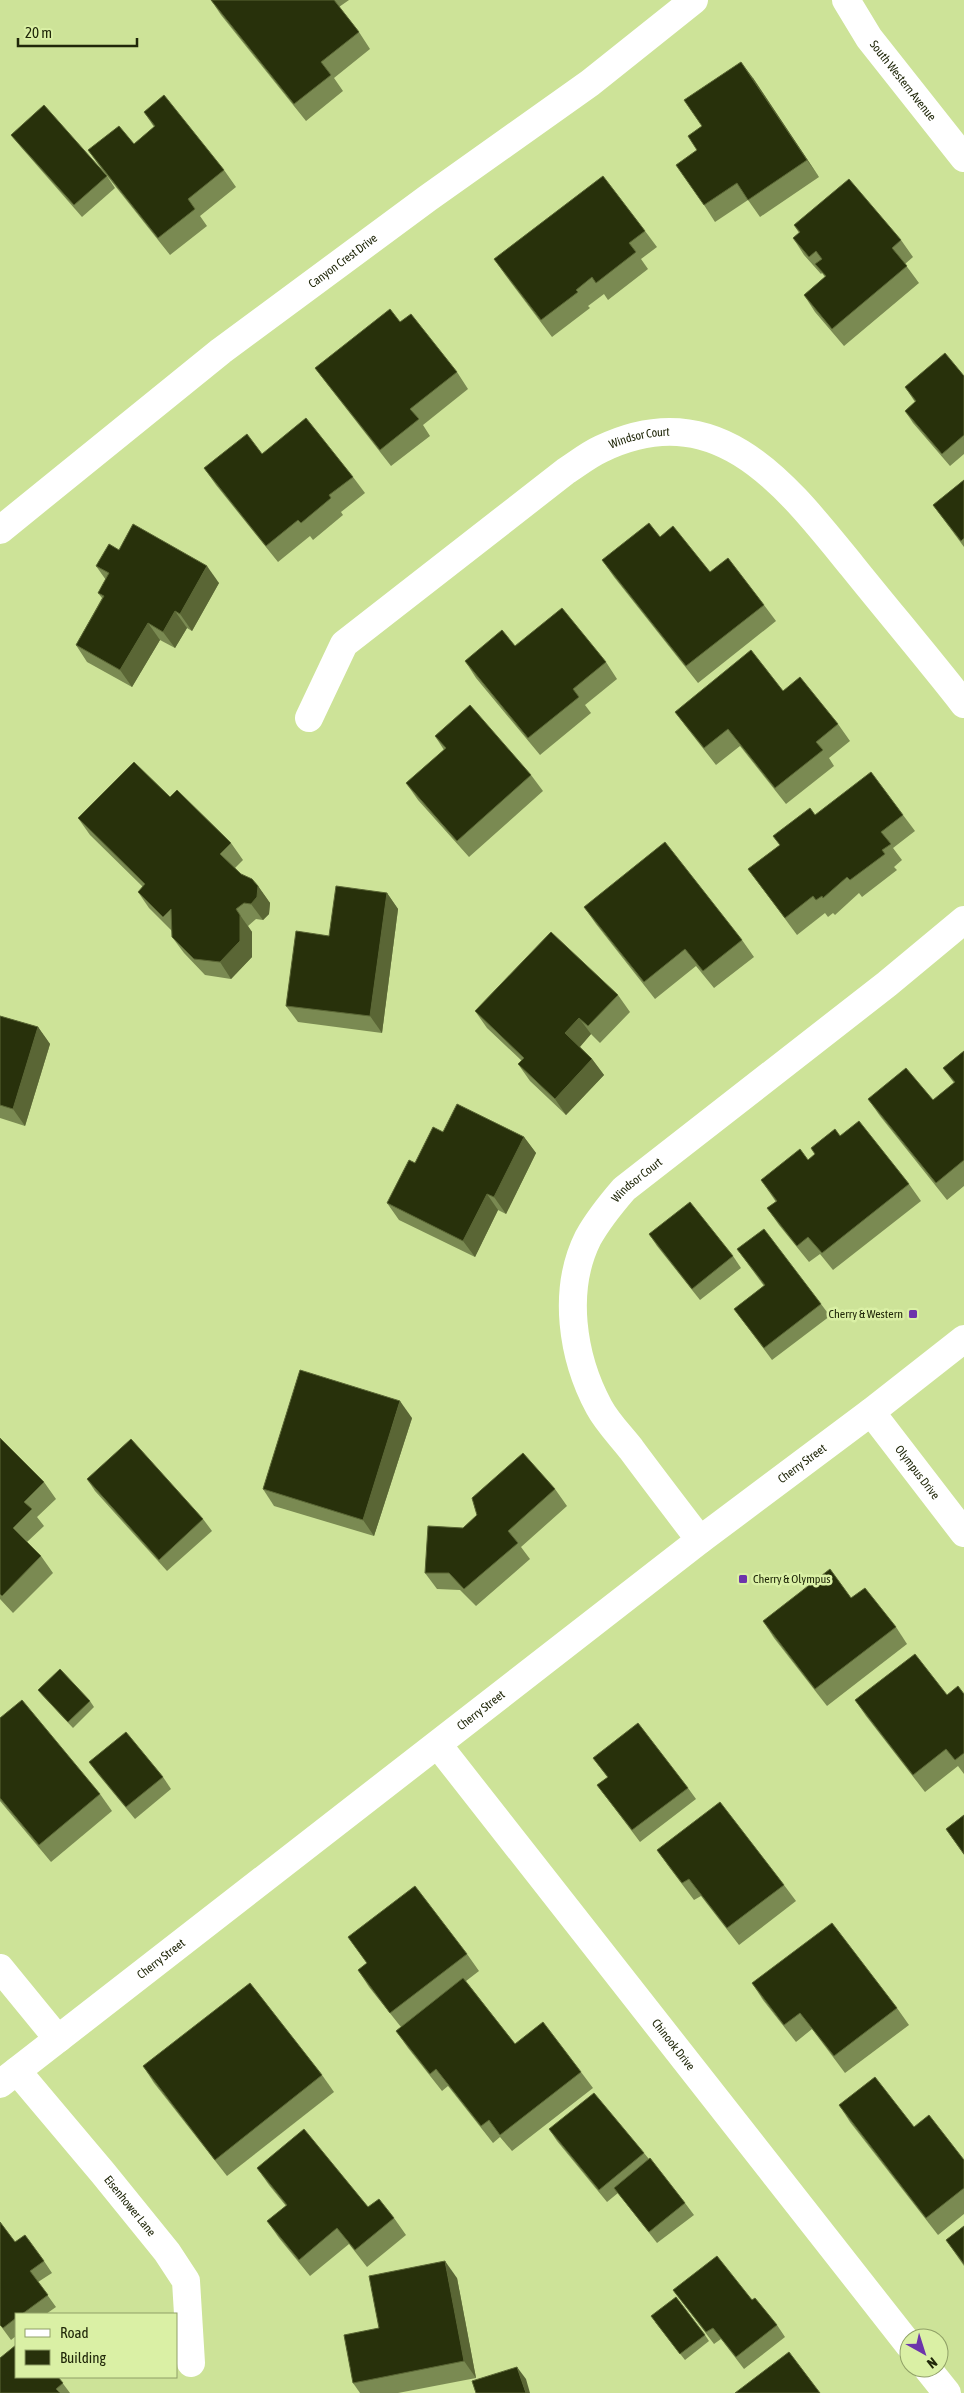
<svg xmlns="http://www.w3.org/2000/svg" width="964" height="2393" font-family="'Asap Condensed',sans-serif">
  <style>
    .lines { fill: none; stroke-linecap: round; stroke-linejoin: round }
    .street { stroke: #fff; stroke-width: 28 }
    .secondary { stroke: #fff; stroke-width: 28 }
    .wall { fill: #7a8a52 }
    .shaded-wall { fill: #5a6635 }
    .building { fill: #28310b; stroke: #5a6635 }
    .poi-dot { fill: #6d34ab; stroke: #daf0a5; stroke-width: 2 }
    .labels { text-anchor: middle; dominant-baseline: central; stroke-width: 5; stroke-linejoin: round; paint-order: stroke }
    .street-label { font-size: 12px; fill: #202709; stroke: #daf0a5 }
    .poi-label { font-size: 12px; fill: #202709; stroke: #daf0a5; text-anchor: end }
  </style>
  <rect width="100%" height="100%" fill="#cde398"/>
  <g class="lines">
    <!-- street -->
    <g class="street">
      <path id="s1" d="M0,530L221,351L428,198L590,83L694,0"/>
      <path id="s2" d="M309,718L344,644L566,471C577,464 588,455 601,449C718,393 786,485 852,566C889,612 928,658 964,704"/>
      <path id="s3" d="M871,1412L964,1533"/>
      <path id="s4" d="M700,1540C677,1510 654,1480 631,1449C620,1435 607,1422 599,1407C572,1357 562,1290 588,1238C598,1220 611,1204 624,1189L887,984L964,920"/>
      <path id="s5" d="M438,1745L909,2345"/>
      <path d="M0,1968L58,2039"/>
      <path id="s6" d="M17,2071L103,2173L167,2252L186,2281L191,2363"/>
      <path d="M927,2368L947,2393"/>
    </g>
    <!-- secondary -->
    <g class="secondary">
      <path id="s7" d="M846,0L869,38L964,158"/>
      <path id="s8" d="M0,2084L700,1540L871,1412L964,1339"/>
    </g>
  </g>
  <!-- wall -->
  <g class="wall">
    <path d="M211,0H349L339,7L359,32L370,49L334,78L343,91L306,121L221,15Z"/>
    <path d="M753,78L819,177L760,217L748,200L715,222L704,205L697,150L702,126Z"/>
    <path d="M144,112L224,170L236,187L200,216L207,226L170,255L100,167L88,150L134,144L154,127Z"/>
    <path d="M11,135L107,176L115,188L82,217L20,146Z"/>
    <path d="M794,225L901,240L913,257L905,264L919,283L844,346L815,312L804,295L825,277L822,273L821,274L804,255L793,238L799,233Z"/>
    <path d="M645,231L657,247L641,259L648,269L608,300L604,294L588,306L590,308L552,337L506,276L494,259Z"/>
    <path d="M400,322L457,372L468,389L423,425L430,436L391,466L327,384L315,368Z"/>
    <path d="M964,376V454L950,466L913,423L905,411L915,402L905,387Z"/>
    <path d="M262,454L353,477L365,493L341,512L343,515L313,540L310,536L278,562L216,485L204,468Z"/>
    <path d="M964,480V547L933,505Z"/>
    <path d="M660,537L710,572L764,605L776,621L698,683L614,577L602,560Z"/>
    <path d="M119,550L219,583L192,631L187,628L175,648L160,640L132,687L87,662L76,645L102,598L98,593L106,580L96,566Z"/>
    <path d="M515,646L606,662L617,679L585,705L591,713L540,755L476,678L465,661Z"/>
    <path d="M783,691L838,724L850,741L829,758L834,766L786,804L740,746L716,765L687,728L675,712Z"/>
    <path d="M435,736L531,775L543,791L469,857L418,800L406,783L444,750Z"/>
    <path d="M170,797L231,843L243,860L235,868L241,874L258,886L270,903L269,914L263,920L256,919L248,926L252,932V957L231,979L205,975L184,953L172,937V931L149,908L138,892L143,887L90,835L78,818Z"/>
    <path d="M815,815H903L915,831L893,848L902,860L894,867L897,870L862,897L859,893L835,915L833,913L828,917L825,913L797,935L748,869L780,845Z"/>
    <path d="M387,893L398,909L382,1033L298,1022L286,1006L329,936Z"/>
    <path d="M584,907L742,940L754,957L714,988L696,966L655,999L596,924Z"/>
    <path d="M618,995L630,1012L600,1043L591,1034L580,1047L592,1059L604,1075L566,1115L530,1081L518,1064L522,1061L487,1028L475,1011Z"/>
    <path d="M0,1016L38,1027L50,1044L25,1126L0,1118Z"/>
    <path d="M964,1051V1186L947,1200L880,1116L868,1099L933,1100L954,1083L943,1068Z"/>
    <path d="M443,1132L524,1137L536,1153L506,1214L498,1210L475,1257L399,1220L387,1203L415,1163Z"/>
    <path d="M840,1136L909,1184L921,1201L833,1270L820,1254L809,1262L779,1225L767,1208L776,1202L761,1180L808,1160Z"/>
    <path d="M649,1234L733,1256L741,1268L700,1300L657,1246Z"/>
    <path d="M737,1249L821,1304L830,1316L772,1360L734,1309L764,1286Z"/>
    <path d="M412,1418L374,1536L274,1506L263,1489Z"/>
    <path d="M0,1438L44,1482L56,1499L37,1517L44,1526L27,1542L41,1556L53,1573L13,1613L0,1599Z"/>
    <path d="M87,1479L203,1519L212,1531L167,1571L95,1491Z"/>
    <path d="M555,1489L567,1506L521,1547L530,1559L476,1606L460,1590L437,1589L425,1573L463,1528Z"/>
    <path d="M851,1598L896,1627L907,1644L827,1706L774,1638L763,1621Z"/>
    <path d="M38,1690L90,1701L94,1707L73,1728L43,1696Z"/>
    <path d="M964,1694V1774L958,1766L925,1792L866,1716L855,1700L947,1695Z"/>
    <path d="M0,1718L100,1794L112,1811L51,1862L0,1801Z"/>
    <path d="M593,1758L688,1788L696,1799L640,1842L597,1785L608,1778Z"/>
    <path d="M89,1762L163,1777L171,1789L135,1819L97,1773Z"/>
    <path d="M964,1815V1855L946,1829Z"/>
    <path d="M657,1850L784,1885L796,1901L739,1945L701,1896L694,1900L669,1867Z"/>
    <path d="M348,1937L467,1954L479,1971L466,1981L515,2044L581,2072L593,2088L512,2151L500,2137L493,2143L448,2086L442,2091L408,2048L396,2031L401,2027L369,1987L358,1970L367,1963Z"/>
    <path d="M752,1983L897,2008L909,2025L845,2073L812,2029L796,2042L763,2000Z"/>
    <path d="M143,2066L322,2075L334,2092L227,2176L154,2083Z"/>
    <path d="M839,2105L914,2127L964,2160V2214L938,2235L850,2122Z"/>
    <path d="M549,2129L644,2153L685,2203L694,2215L657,2243L618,2193L607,2202L557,2141Z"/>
    <path d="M257,2168L368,2207L394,2218L406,2235L367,2267L349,2244L310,2276L279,2238L267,2221L286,2206L269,2185Z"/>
    <path d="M0,2222L15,2242L44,2261L52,2273L38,2282L56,2307L46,2314H16V2336L11,2340L0,2325Z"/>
    <path d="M964,2226V2266L946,2240Z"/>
    <path d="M457,2278L476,2378L398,2393H360L353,2383L379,2328Z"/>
    <path d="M673,2290L752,2300L777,2325L785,2337L744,2369L721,2339L714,2344Z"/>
    <path d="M655,2322L705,2335L709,2341L685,2360Z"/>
    <path d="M58,2377L70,2393H0Z"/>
  </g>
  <!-- shaded-wall -->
  <g class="shaded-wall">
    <path d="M741,62L753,78L819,177L807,160Z"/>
    <path d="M207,566L219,583L192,631L180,614Z"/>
    <path d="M175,611L187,628L175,648L163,632Z"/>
    <path d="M148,623L160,640L132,687L120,670Z"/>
    <path d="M258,886L270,903L269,914L263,920L251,904Z"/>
    <path d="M387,893L398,909L382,1033L370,1016Z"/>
    <path d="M240,915L252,932V957L231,979L220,962Z"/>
    <path d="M579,1018L591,1034L577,1050L565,1033Z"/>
    <path d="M38,1027L50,1044L25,1126L13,1109Z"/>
    <path d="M592,1059L604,1075L566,1115L555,1099Z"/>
    <path d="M524,1137L536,1153L506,1214L494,1197Z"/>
    <path d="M487,1194L498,1210L475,1257L463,1241Z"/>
    <path d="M400,1401L412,1418L374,1536L363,1520Z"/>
    <path d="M445,2261L457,2278L476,2378L464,2361Z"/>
    <path d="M517,2367L526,2379L530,2393H526Z"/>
  </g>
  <!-- building -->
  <g class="building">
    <path d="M211,0H334L359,32L321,62L331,75L294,104Z"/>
    <path d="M741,62L807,160L748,200L737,183L704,205L676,165L697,150L688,136L702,126L684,100Z"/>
    <path d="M164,95L224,170L188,199L195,209L158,238L88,150L119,126L134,144L155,126L144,112Z"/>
    <path d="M44,105L107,176L74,205L11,135Z"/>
    <path d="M603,176L645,231L629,243L636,252L596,283L592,277L576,290L578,292L541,320L494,259Z"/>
    <path d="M849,179L901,240L892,248L907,266L832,329L804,295L826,276L815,264L822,259L816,251L809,257L793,238L800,232L794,225Z"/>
    <path d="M390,309L400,322L411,314L457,372L410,409L419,419L380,450L315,368Z"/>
    <path d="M945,353L964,376V435L942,454L905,411L916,401L905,387Z"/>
    <path d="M306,418L353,477L329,495L331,498L301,523L298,520L266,546L204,468L247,434L262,454Z"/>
    <path d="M964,480V538L961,541L933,505Z"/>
    <path d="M649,523L660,537L673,526L710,572L728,558L764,605L686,666L602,560Z"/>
    <path d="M133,524L207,566L180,614L175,611L163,632L148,623L120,670L76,645L104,596L98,593L109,573L96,566L109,544L119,550Z"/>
    <path d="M562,608L606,662L573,689L579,697L528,738L465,661L502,630L515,646Z"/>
    <path d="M751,650L783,691L800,677L838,724L816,742L823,750L775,788L728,729L704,748L675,712Z"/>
    <path d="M470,705L531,775L457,841L406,783L446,748L435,736Z"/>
    <path d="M134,762L170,797L177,790L231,843L220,854L241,874L252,879L258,886L257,897L251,904L244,903L236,909L240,915V941L220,962L194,959L172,937L171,909L163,917L138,892L145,884L78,818Z"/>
    <path d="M871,772L903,815L881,832L891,844L882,850L885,854L850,880L847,877L823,898L822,896L816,900L813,896L785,918L748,869L780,845L773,836L810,808L815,815Z"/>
    <path d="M665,842L742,940L703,971L685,949L644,982L584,907Z"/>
    <path d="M336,886L387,893L370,1016L286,1006L296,931L329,936Z"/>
    <path d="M551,932L618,995L588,1026L579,1018L565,1033L592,1059L555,1099L518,1064L524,1058L475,1011Z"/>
    <path d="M0,1016L38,1027L13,1109L0,1105Z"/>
    <path d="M964,1051V1160L936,1183L868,1099L906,1068L933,1100L955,1082L943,1068Z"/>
    <path d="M457,1104L524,1137L494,1197L487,1194L463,1241L387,1203L409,1160L415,1163L433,1127L443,1132Z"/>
    <path d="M859,1121L909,1184L822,1253L808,1237L797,1246L767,1208L777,1201L761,1180L800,1149L808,1160L815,1154L811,1148L835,1129L840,1136Z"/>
    <path d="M690,1202L733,1256L692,1289L649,1234Z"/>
    <path d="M764,1229L821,1304L764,1348L734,1309L765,1285L737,1249Z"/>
    <path d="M300,1370L400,1401L363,1520L263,1489Z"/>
    <path d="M0,1438L44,1482L24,1502L32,1509L13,1528L41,1556L2,1596L0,1594Z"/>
    <path d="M131,1439L203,1519L159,1560L87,1479Z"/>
    <path d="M523,1453L555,1489L508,1531L518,1543L464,1589L449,1573H425L428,1526L463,1528L477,1515L472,1498Z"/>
    <path d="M830,1569L851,1598L865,1588L896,1627L815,1689L763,1621Z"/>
    <path d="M915,1654L947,1695L958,1686L964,1694V1753L955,1760L946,1749L913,1775L855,1700Z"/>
    <path d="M60,1669L90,1701L68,1722L38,1690Z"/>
    <path d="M22,1700L100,1794L39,1845L0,1798V1718Z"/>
    <path d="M638,1723L688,1788L632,1830L597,1785L608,1777L593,1758Z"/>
    <path d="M126,1732L163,1777L126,1807L89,1762Z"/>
    <path d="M720,1802L784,1885L727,1928L689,1879L682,1883L657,1850Z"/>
    <path d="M964,1815V1854L946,1829Z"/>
    <path d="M415,1886L467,1954L390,2013L358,1970L367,1963L348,1937Z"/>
    <path d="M832,1923L897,2008L834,2056L800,2013L784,2025L752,1983Z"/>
    <path d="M463,1978L515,2044L543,2022L581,2072L500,2135L489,2120L481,2126L436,2069L430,2074L396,2031Z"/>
    <path d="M250,1983L322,2075L215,2160L143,2066Z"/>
    <path d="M875,2077L914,2127L929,2115L964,2160V2188L926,2218L839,2105Z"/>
    <path d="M594,2093L644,2153L599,2190L549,2129Z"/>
    <path d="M304,2129L368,2207L379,2199L394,2218L355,2250L337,2228L299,2260L267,2221L287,2205L257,2168Z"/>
    <path d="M650,2158L685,2203L649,2232L614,2188Z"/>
    <path d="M0,2222L15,2242L25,2235L44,2261L30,2271L48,2295L22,2314H16V2318L3,2328L0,2325Z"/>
    <path d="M964,2226V2264L946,2240Z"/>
    <path d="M717,2256L752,2300L755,2298L777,2325L736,2357L713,2328L706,2332L673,2290Z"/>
    <path d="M445,2261L464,2361L353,2383L344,2335L379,2328L369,2276Z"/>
    <path d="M676,2297L705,2335L680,2354L651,2316Z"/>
    <path d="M16,2345V2377H58L63,2383L56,2389L60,2393H0V2358Z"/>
    <path d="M789,2352L820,2393H735Z"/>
    <path d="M517,2367L526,2393H476L472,2381Z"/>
  </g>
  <!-- markers -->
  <g class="poi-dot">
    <rect x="908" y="1309" width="10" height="10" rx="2.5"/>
    <rect x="738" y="1574" width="10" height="10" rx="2.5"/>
  </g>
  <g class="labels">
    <!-- street labels -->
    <g class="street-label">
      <text stroke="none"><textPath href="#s7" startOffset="99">South Western Avenue</textPath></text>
      <text stroke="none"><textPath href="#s1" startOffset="436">Canyon Crest Drive</textPath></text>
      <text stroke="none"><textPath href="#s2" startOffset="445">Windsor Court</textPath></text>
      <text stroke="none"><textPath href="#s4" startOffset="419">Windsor Court</textPath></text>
      <text stroke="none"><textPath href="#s8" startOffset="1014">Cherry Street</textPath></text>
      <text stroke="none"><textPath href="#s3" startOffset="76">Olympus Drive</textPath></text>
      <text stroke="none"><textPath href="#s8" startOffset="609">Cherry Street</textPath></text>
      <text stroke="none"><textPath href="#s8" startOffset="204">Cherry Street</textPath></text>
      <text stroke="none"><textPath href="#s5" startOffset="381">Chinook Drive</textPath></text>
      <text stroke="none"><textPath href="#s6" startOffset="176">Eisenhower Lane</textPath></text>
    </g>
    <!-- poi labels -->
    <g class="poi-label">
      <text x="903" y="1314">Cherry &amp; Western</text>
      <text x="753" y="1579" text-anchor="start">Cherry &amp; Olympus</text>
    </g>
  </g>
  <!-- legend -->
  <rect x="15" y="2313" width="162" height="65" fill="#daf0a5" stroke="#90a067"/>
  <rect x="25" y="2329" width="25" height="8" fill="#ffffff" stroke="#90a067"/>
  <text x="60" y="2338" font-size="15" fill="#202709">Road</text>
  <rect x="25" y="2350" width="25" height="15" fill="#28310b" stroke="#90a067"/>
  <text x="60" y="2363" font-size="15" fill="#202709">Building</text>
  <!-- north arrow -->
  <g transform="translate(924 2353) rotate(141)"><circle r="24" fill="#daf0a5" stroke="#90a067"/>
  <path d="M0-4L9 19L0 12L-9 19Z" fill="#6d34ab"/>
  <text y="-8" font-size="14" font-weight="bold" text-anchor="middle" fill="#202709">N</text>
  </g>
  <!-- scale -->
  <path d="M18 38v8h119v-8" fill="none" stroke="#202709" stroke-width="2.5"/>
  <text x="25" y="38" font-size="15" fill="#202709" stroke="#daf0a5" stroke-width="4" paint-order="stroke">20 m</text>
</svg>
